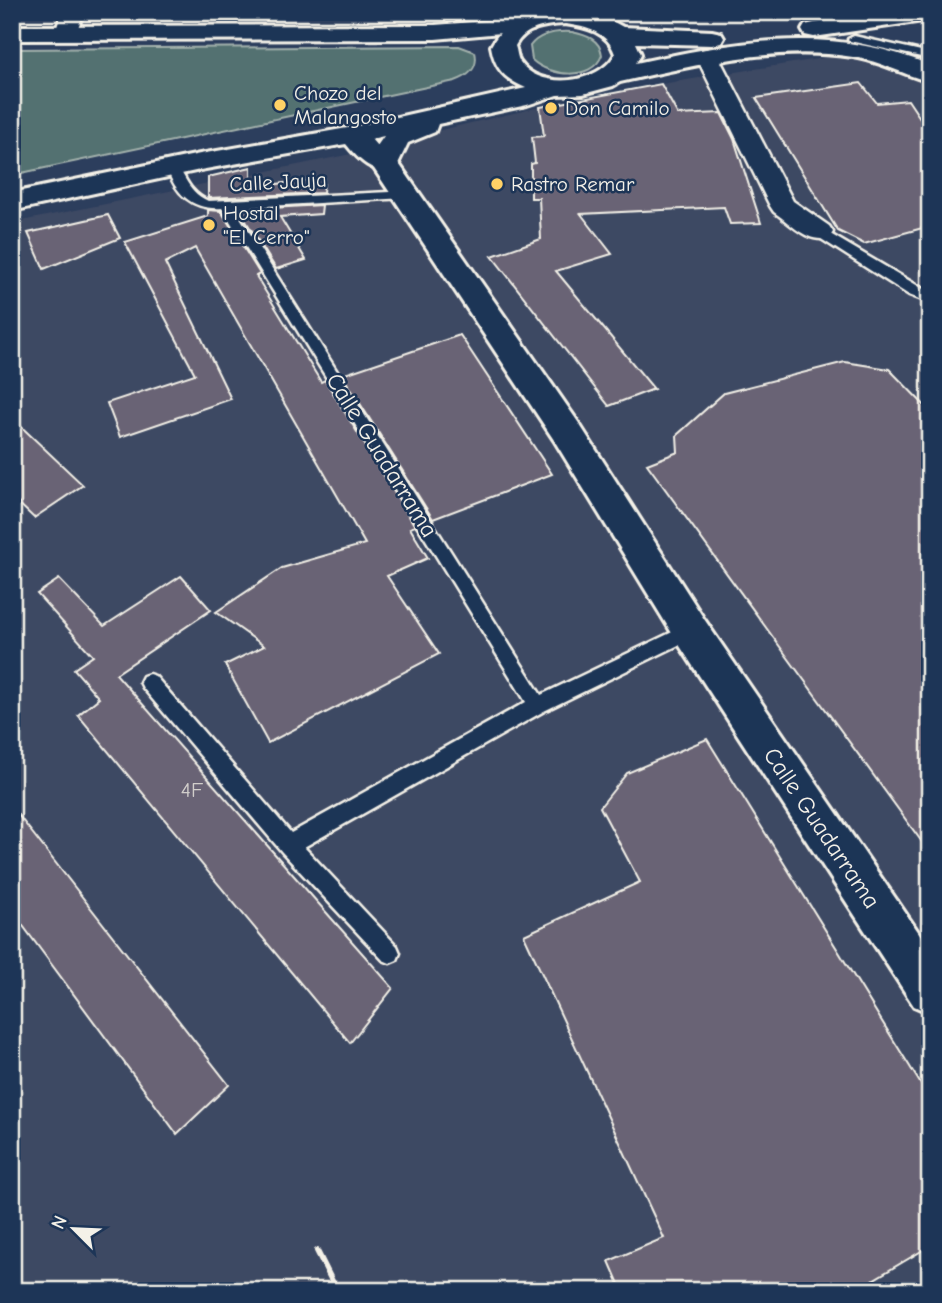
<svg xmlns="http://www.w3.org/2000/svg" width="942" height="1303" font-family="'Comic Neue',sans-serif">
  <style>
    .built { fill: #3e4964 }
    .green { fill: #527171; stroke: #a3b1ac; stroke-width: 2 }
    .building { fill: #696475; stroke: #f4f1e8; stroke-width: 2 }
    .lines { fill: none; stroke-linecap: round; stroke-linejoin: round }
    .service-casing { stroke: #f4f1e8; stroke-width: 5 }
    .minor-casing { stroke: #f4f1e8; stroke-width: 5 }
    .secondary-casing { stroke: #f4f1e8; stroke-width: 6 }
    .primary-casing { stroke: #f4f1e8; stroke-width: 6 }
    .service { fill: #1d3557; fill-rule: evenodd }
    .minor { fill: #1d3557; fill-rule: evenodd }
    .secondary { fill: #1d3557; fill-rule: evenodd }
    .primary { fill: #1d3557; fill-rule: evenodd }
    .rail { stroke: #f4f1e8; stroke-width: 6 }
    .poi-dot { fill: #ffd166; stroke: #1d3557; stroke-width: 2.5 }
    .labels { text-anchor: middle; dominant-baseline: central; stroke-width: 5; stroke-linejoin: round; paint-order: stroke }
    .far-poi-label { font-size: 21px; fill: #f4f1e8; stroke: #1d3557; text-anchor: start }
    .far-street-label { font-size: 21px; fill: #f4f1e8; stroke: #1d3557 }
    .number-label { font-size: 21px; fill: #d1cecb }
    .street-label { font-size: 24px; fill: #f4f1e8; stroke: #1d3557 }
  </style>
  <rect width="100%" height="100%" fill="#2c3e5d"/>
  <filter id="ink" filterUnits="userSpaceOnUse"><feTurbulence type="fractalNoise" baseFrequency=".0143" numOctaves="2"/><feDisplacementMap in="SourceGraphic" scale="14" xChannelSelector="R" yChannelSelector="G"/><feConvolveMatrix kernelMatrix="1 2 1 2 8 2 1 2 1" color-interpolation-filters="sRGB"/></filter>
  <g filter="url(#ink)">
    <!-- built -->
    <path class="built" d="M843,55L930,76V1291H12V223L366,151L424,134L540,107L643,87Z"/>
    <!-- green -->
    <g class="green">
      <path d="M572,32C586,35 600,39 602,55C592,82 549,76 532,60L530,46C540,33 556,31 572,32Z"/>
      <path d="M459,46L475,52C479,68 469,76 455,81L12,175V49Z"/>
    </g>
    <!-- building -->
    <g class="building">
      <path d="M861,83L877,103L908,100L930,133V226L864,244L838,231L756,98Z"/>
      <path d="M661,84L678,115L721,113L734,139L761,223L730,224L724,207L581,214L612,254L556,271L654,389L609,406L492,256L541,239L539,198H531V164L535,163L532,137L544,136L540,107Z"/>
      <path d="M251,167V180L261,179V186L324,178L323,193L208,198V177Z"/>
      <path d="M322,205L321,214L280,217L306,260L276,269L239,210Z"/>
      <path d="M208,210L221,211L260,274L256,276L321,382L325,380L415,526L410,528L428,558L387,576L439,654L268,743L225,665L264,646L216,612L282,568L365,544L195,248L165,263L231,399L120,437L107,403L195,374L125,242L208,216Z"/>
      <path d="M108,215L120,238L44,269L28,233Z"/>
      <path d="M460,335L552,474L433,519L342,375Z"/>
      <path d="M845,362L889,369L930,411V853L647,464L678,452L677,435L724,393Z"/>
      <path d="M12,418L83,485L34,518L12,497Z"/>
      <path d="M181,576L211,610L116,674L393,988L350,1043L78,715L99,698L74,669L93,656L37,594L59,579L104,626Z"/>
      <path d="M707,739L930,1099V1246L854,1291H622L609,1261L664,1238L524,935L640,882L600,807L627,773Z"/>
      <path d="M12,807L229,1085L177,1134L12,911Z"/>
    </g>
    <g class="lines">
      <!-- service casing -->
      <g class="service-casing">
        <g id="service">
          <path d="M854,36L930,53V59L850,41L848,39Z"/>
          <path d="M173,164C185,169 184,190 208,201L410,191V197L405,198L234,208L541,695L685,626L691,624L697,626L700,631L697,636L544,711L304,847L397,946L400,953L397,960L390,963L383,960L282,852L143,688L140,682L143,676L149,674L155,676L291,833L526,702L222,208C193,210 176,195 167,168Z"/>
          <path d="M820,228L930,293V303L909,295L815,235V229Z"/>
        </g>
      </g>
      <!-- minor casing -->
      <g class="minor-casing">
        <g id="minor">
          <path d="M62,12H84L74,38H58L55,33Z"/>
          <path d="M707,49L715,51L718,56L793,201L829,226L833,232L829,238C808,244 790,223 774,212L770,206L696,56L699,51Z"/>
        </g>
      </g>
      <!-- secondary casing -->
      <g class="secondary-casing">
        <g id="secondary">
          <path d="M524,18L533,20L536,25L533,30L435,39L12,40V26L435,25Z"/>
          <path d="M385,156L395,158L578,422L704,619L930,949V1013L914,1006L678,643L554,440L371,164L375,158Z"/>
        </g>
      </g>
      <!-- primary casing -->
      <g class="primary-casing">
        <g id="primary">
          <path d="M583,12L612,21L623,27L712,31L721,33L724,38L721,43L712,45L636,43L641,54L636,63C738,41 830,24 930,65V82C904,75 881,61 853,57C775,45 696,65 620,82L613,86L583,94L557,95L527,105L438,124L435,132L408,143L395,170C374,175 359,160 346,144L200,170L12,211V193L200,154L353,127L526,88C505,79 495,69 491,46C511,9 546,12 583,12ZM565,24C587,27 608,32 615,54C600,84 540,91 520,62C517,58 517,51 515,46C525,27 546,25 565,24ZM384,136L377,146L371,139Z"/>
          <path d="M886,12H930V20L814,37L805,35L802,30L805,25L814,23Z"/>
        </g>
      </g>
      <!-- service -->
      <use href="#service" class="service"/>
      <!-- minor -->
      <use href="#minor" class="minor"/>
      <!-- secondary -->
      <use href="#secondary" class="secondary"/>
      <!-- primary -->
      <use href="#primary" class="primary"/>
      <!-- rail -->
      <path class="rail" d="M317,1251L337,1291"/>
    </g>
  </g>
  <!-- markers -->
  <g class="poi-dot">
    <circle cx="280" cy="105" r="7"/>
    <circle cx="551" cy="108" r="7"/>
    <circle cx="497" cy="184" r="7"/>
    <circle cx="209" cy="225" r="7"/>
  </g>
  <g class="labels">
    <!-- far-poi labels -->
    <g class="far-poi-label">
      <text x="294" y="93">Chozo del<tspan x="294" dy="24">Malangosto</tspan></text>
      <text x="565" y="108">Don Camilo</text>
      <text x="511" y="184">Rastro Remar</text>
      <text x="223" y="213">Hostal<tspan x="223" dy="24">"El Cerro"</tspan></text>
    </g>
    <!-- far-street labels -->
    <g class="far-street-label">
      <text transform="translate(278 182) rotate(-3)">Calle Jauja</text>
    </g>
    <!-- number labels -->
    <g class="number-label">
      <text x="192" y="790">4F</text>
    </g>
    <!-- street labels -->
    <g class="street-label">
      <text transform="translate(382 455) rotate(58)">Calle Guadarrama</text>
      <text transform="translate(822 828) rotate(56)">Calle Guadarrama</text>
    </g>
  </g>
  <!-- margin -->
  <rect width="942" height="1303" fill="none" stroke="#1d3557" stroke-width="42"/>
  <rect x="21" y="21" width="900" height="1261" fill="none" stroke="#f4f1e8" stroke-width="2.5" filter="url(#ink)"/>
  <!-- north arrow -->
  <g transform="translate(74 1229) rotate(294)" stroke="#1d3557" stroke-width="5" paint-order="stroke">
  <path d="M0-5L12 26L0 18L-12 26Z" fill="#f4f1e8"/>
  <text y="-10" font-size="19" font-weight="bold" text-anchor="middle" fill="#f4f1e8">N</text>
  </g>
</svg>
